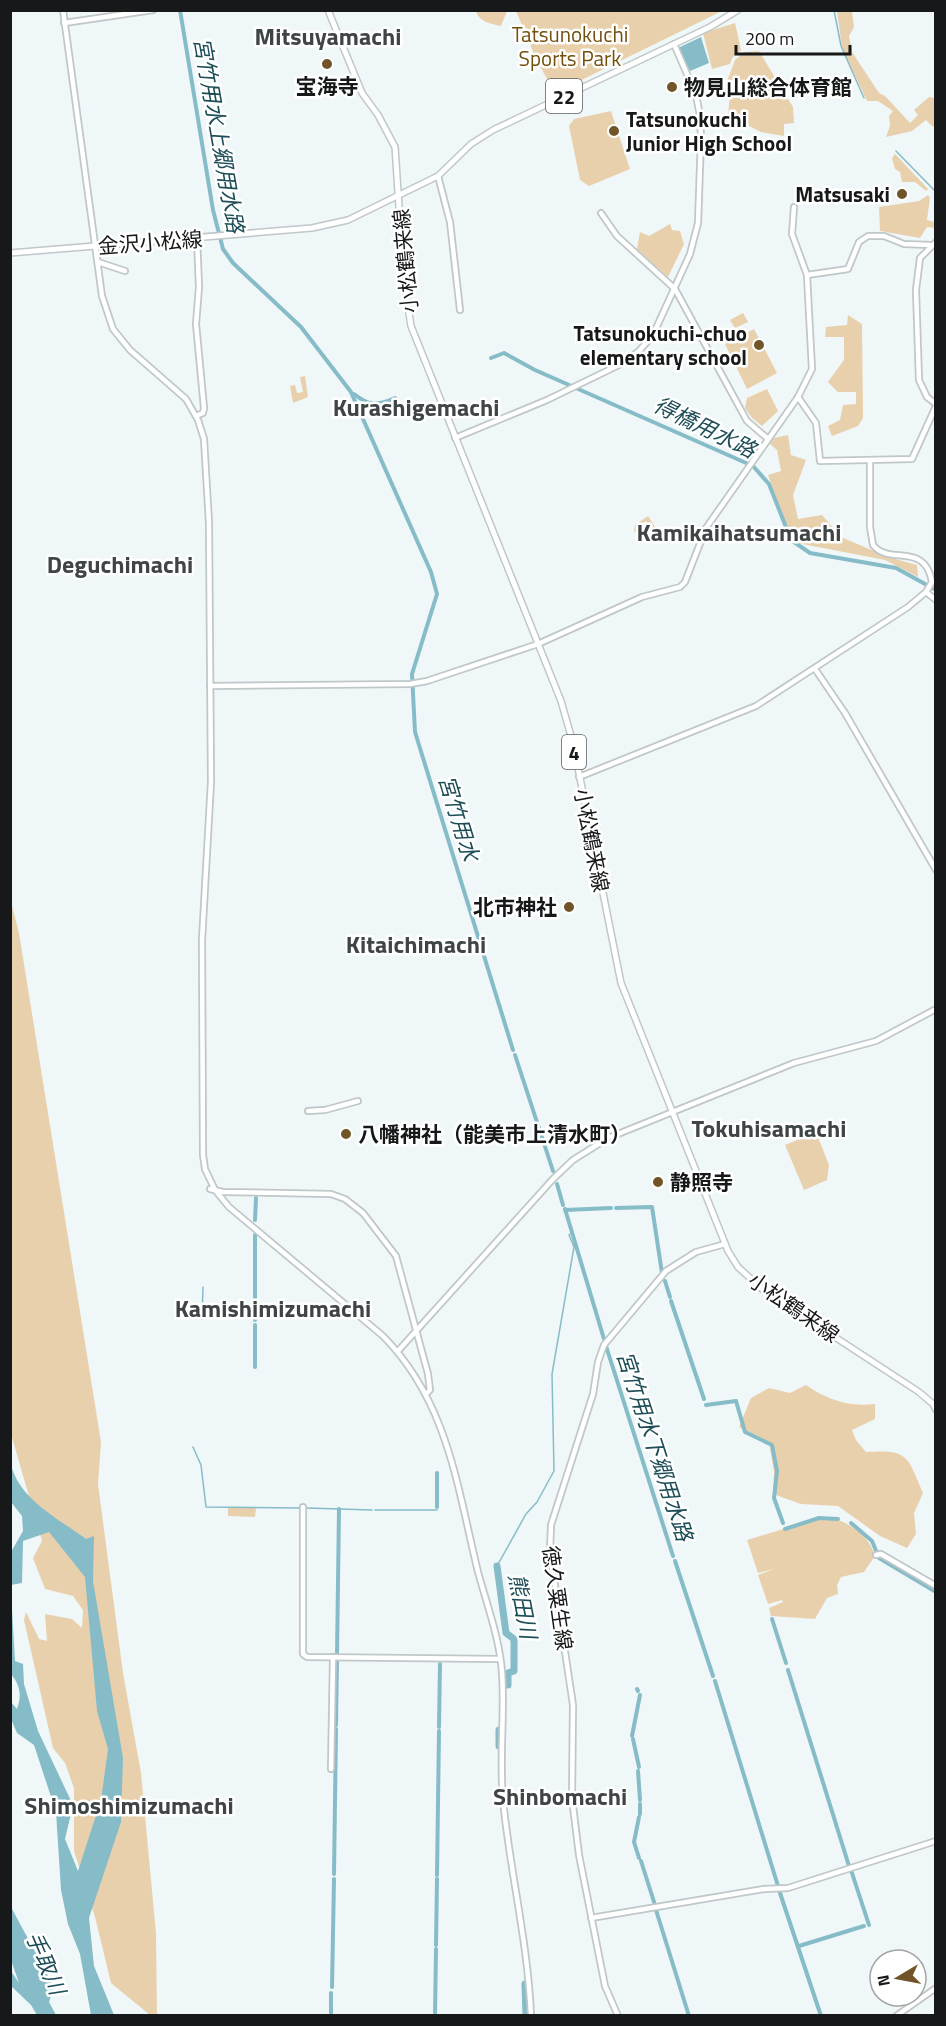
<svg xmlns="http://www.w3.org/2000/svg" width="946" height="2026" font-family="'Titillium Web','Noto Sans JP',sans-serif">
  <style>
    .green { fill: #e9d0ac }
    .water { fill: #85bcc8 }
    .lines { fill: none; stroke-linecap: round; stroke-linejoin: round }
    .stream { stroke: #85bcc8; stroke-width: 1.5 }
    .canal { stroke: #85bcc8; stroke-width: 4 }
    .river { stroke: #85bcc8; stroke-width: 7 }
    .secondary-casing { stroke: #c0c7c9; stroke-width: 8 }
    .primary-casing { stroke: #c0c7c9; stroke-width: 8 }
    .secondary { stroke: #fff; stroke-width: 4.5 }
    .primary { stroke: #fff; stroke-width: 5 }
    .poi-dot { fill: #715528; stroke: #fff; stroke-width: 2 }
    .labels { text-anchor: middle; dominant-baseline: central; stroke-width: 5; stroke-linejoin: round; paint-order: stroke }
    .shield { fill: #fff; stroke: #5c5d5e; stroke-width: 1.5 }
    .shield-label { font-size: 20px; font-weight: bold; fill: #161819 }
    .park-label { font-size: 21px; fill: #73500e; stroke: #fff }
    .poi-label { font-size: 21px; font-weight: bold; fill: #161819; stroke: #fff; text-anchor: start }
    .street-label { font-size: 21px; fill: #161819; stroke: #fff }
    .water-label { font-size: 22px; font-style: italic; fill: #1d4d57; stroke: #fff }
    .quarter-label { font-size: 24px; font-weight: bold; fill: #3f4546; stroke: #fff }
  </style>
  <rect width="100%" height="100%" fill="#f0f7f9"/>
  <!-- green -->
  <g class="green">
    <path d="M476,11H507L501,26C491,24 479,22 476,11Z"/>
    <path d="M516,11V10L722,11L555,93L537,61Z"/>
    <path d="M837,11H852L854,27L849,36L852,52L879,93L885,96L910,123L918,115L914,110L929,97L935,98V123L933,127L926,120L912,131L886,137L890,126L889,116L893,111L878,101H867L842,48Z"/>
    <path d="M735,23L741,50L732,58L730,64L712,69L703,33Z"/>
    <path d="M759,51L793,107L794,123L784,124V136L761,132L728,115L730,95L724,89L735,60L745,52Z"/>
    <path d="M611,111L630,169L589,186L580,180L569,126L574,119Z"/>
    <path d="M895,154L928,189L926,191L915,182H902L900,172L895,169L892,158Z"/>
    <path d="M928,195L930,198L927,220L935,222V228L927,227L920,238L880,231L879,207L919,201Z"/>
    <path d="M670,224L672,230L680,231L684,244L668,277L637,249L640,232L649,236Z"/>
    <path d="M743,313L748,322L735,328L730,320Z"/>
    <path d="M848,315L862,324L863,418L858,426L832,436L828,426L840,420L843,405L856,404V392H838L828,382L844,360V337H825L826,327L847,325Z"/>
    <path d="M754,329L777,373L747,389L725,344Z"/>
    <path d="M305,376L308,397L293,403L290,386L295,385L297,393L303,392L300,377Z"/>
    <path d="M767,389L778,411L762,426L752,418L745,408L747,398Z"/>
    <path d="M788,435L791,455L806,460L793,495L798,519L822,515L841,537L888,557L917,565L918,577L885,560L792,542L768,475L781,471L777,450L770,444L774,438Z"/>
    <path d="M648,516L658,531L656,534L646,521L641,524L649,535L650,541L634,531L635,525Z"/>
    <path d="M10,898L19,933L101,1442L98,1484L123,1673L141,1773L156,1933L157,2015H150L111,1983L95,1917L74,1851V1788L65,1763L53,1748L24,1620L26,1612L39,1639L47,1641L45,1614L72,1619L82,1628L83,1610L73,1596L45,1589L33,1558L42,1541L11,1434Z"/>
    <path d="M809,1135L818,1137L829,1165L827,1180L804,1190L785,1145Z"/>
    <path d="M806,1385C828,1400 848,1407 875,1404V1419L852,1430L856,1440L866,1452C909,1449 907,1456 923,1493L914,1513L916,1534L907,1548L880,1536L838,1506L801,1504L773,1494L774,1472L769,1442L739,1427L751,1398L769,1388L790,1393Z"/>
    <path d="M228,1507L256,1508L255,1517L228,1516Z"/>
    <path d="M823,1517C843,1517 870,1535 875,1556L864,1572L841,1577L837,1585L838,1594L827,1598L815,1619L771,1616L769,1608L783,1602L782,1600L768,1604L758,1575L774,1569L758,1573L747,1540Z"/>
  </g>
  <!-- water -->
  <g class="water">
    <path d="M701,37L709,63L690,71L678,48Z"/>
    <path d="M11,1465C20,1500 59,1519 86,1539L94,1536L93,1581L123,1758L121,1822L89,1918L94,1966L114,2015H91L80,1954L68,1924L61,1890L56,1812L34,1745L17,1733L11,1719V1702L17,1709C22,1695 20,1685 11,1674V1592L15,1661L23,1664L24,1684L38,1731L73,1805L65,1839L78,1871L101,1800L108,1749L97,1711L85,1577L49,1532L23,1541L22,1583L11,1585V1552L23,1531L22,1516L11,1502Z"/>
    <path d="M11,1907L54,1987L49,2002L56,2015H37L31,2005L11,1986V1971L19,1983L11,1960Z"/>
  </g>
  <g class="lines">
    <!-- stream -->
    <g class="stream">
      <path d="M834,10L841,46L864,98"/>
      <path d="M896,151L936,192"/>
      <path d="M202,1319L203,1287"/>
      <path d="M193,1447L201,1465L206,1507L300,1508"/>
      <path d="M307,1508L372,1510"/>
      <path d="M375,1510H437"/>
      <path d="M497,1566L526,1514L537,1502L554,1471L552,1374L574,1247L569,1235L573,1232"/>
    </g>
    <!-- canal -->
    <g class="canal">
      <path d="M180,10L213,210L223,249L233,263L301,327L351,392L431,572L437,594L412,674L415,732L513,1050"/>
      <path d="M491,358L504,353L535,370L753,466L769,484L791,540L810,553L896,568L936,590"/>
      <path d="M354,394C369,406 377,406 395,398"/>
      <path d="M515,1055L553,1171"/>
      <path d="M557,1184L563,1205"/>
      <path d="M616,1208L652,1207L662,1273"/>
      <path d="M565,1209L604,1339"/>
      <path d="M565,1210L611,1208"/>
      <path d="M255,1220L256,1198"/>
      <path d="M255,1235V1320"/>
      <path d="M665,1281L670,1297"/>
      <path d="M671,1301L704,1399"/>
      <path d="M606,1346L673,1556"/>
      <path d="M255,1367V1325"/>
      <path d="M706,1405L736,1401L745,1432L772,1445L777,1471L774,1498L783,1523"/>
      <path d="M437,1507V1473"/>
      <path d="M851,1523L872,1541L877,1553"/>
      <path d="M785,1529L819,1518L838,1519"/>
      <path d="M879,1558L936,1592"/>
      <path d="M675,1561L713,1676"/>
      <path d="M772,1619L786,1663"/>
      <path d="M337,1655L339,1509"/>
      <path d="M788,1670L849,1866"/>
      <path d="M715,1681L778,1886"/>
      <path d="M637,1689L638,1691"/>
      <path d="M336,1725L337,1661"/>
      <path d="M439,1727L440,1664"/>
      <path d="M632,1736L640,1695"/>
      <path d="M633,1739L639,1767"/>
      <path d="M638,1771L640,1800"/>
      <path d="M640,1804V1814"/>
      <path d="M639,1817L634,1842L639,1858"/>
      <path d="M641,1861L655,1905"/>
      <path d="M851,1870L869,1925"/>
      <path d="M334,1874L336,1729"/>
      <path d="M437,1875L439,1731"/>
      <path d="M779,1890L821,2016"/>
      <path d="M656,1910L689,2016"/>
      <path d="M436,1945L437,1879"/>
      <path d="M799,1946L864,1926"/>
      <path d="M332,1987L334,1879"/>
      <path d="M331,1993V2016"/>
      <path d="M435,2016L436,1949"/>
    </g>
    <!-- river -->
    <g class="river">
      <path d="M497,1566L506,1633L514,1639V1671L508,1673V1685"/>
      <path d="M499,1746V1730"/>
      <path d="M525,1984L526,2016"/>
    </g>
    <!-- secondary casing -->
    <g class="secondary-casing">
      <g id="secondary">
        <path d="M63,10L102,296L113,329L130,350L186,399L198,420L204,439L209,523L211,782L202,940L203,1155L205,1169L215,1190L229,1207L383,1336C448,1402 457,1486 478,1572C487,1605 500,1640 502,1673C505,1715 499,1758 503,1800C510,1872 528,1943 531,2016"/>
        <path d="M64,23L153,10"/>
        <path d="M438,176L450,222L460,310"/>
        <path d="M601,213L617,236L675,289L747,421L767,438"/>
        <path d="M936,242L920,258L916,290L919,380L927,397L936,404"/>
        <path d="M98,262L125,271"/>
        <path d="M807,275L848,269L859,242L868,236H884L904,244L931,245"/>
        <path d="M798,397L816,423L820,461L912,459L936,406"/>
        <path d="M196,416L203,413L204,408L196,324L199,287L197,238"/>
        <path d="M455,438L547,400L621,364L639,351L653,335L690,254L698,223L701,138L700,116L696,95L674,44"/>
        <path d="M870,461V527L873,545C889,566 925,541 932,582L926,592L936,600"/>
        <path d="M815,669L845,713L936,870"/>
        <path d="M210,686L410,684L427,681L538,644L642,597L680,587L685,582L706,528L798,397L812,369L807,275L792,234L794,207"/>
        <path d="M579,777L756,706L908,607L926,592"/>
        <path d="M308,1111L325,1110L358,1101"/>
        <path d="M210,1189L223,1192L331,1194L345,1199L363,1213L396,1256L428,1374L430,1390L427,1393"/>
        <path d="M398,1351L553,1179L573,1160L608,1138L794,1063L876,1041L936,1009"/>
        <path d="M303,1507V1654L307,1657L500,1659"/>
        <path d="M876,1555L881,1554L936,1586"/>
        <path d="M331,1769L333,1657"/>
        <path d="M591,1918L764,1889L788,1888L936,1841"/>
        <path d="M618,2016L605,1986L579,1855L572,1798L573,1705L550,1552L551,1525L593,1394L598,1362L604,1345L666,1271L696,1252L725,1244"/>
        <path d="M896,2016L936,1988"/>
      </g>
    </g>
    <!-- primary casing -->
    <g class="primary-casing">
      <g id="primary">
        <path d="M328,10L362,93L378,115L395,147L404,281L411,326L561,701L573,743L621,983L728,1251L738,1267L763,1290L919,1392L933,1404L936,1410"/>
        <path d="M10,253L312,228L348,220L438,176L471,144L493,130L710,27L738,10"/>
      </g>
    </g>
    <!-- secondary -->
    <use href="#secondary" class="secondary"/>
    <!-- primary -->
    <use href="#primary" class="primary"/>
  </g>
  <!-- markers -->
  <g class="poi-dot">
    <circle cx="327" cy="64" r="6"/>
    <circle cx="672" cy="87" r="6"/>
    <circle cx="614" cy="131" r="6"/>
    <circle cx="902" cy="194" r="6"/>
    <circle cx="759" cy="345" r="6"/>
    <circle cx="569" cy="907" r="6"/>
    <circle cx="346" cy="1134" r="6"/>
    <circle cx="658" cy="1182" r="6"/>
  </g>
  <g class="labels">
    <!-- shield labels -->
    <g class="shield">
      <rect x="546" y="79" width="36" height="34" rx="4.5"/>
      <rect x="562" y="735" width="24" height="34" rx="4.5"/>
    </g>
    <g class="shield-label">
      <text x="564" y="96">22</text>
      <text x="574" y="752">4</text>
    </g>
    <!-- park labels -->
    <g class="park-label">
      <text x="570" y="34">Tatsunokuchi<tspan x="570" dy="24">Sports Park</tspan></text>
    </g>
    <!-- poi labels -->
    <g class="poi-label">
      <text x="327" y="86" text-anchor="middle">宝海寺</text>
      <text x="684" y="87">物見山総合体育館</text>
      <text x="626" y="119">Tatsunokuchi<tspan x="626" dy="24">Junior High School</tspan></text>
      <text x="890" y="194" text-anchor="end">Matsusaki</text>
      <text x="747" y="333" text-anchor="end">Tatsunokuchi-chuo<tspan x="747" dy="24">elementary school</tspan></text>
      <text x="557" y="907" text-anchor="end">北市神社</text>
      <text x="358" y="1134">八幡神社（能美市上清水町）</text>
      <text x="670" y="1182">静照寺</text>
    </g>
    <!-- street labels -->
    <g class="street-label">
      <text transform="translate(150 242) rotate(-4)">金沢小松線</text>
      <text transform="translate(405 261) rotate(-95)">小松鶴来線</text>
      <text transform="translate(592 840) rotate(79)">小松鶴来線</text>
      <text transform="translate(794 1307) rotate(35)">小松鶴来線</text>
      <text transform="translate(558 1598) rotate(82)">徳久粟生線</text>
    </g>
    <!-- water labels -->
    <g class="water-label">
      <text transform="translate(219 135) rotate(80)">宮竹用水上郷用水路</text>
      <text transform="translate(705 427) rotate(26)">得橋用水路</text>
      <text transform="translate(459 818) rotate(73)">宮竹用水</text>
      <text transform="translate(655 1446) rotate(72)">宮竹用水下郷用水路</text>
      <text transform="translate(523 1606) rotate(79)">熊田川</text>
      <text transform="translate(46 1963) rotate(67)">手取川</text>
    </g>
    <!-- quarter labels -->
    <g class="quarter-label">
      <text x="328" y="36">Mitsuyamachi</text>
      <text x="416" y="407">Kurashigemachi</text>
      <text x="739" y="532">Kamikaihatsumachi</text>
      <text x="120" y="564">Deguchimachi</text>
      <text x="416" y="944">Kitaichimachi</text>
      <text x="769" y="1128">Tokuhisamachi</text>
      <text x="273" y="1308">Kamishimizumachi</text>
      <text x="560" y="1796">Shinbomachi</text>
      <text x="129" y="1805">Shimoshimizumachi</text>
    </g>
  </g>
  <!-- border -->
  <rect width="946" height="2026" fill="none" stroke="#161819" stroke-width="24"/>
  <!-- north arrow -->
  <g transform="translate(898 1978) rotate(260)"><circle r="28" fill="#ffffff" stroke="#a2a3a3" stroke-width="1.5"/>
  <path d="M0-4.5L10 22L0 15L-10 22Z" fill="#715528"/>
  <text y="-9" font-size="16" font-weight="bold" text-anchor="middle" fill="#161819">N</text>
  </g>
  <!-- scale -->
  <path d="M736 45v9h114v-9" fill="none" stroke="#161819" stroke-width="3"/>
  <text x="745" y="45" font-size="18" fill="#161819" stroke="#ffffff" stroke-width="4.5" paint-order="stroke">200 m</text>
</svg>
